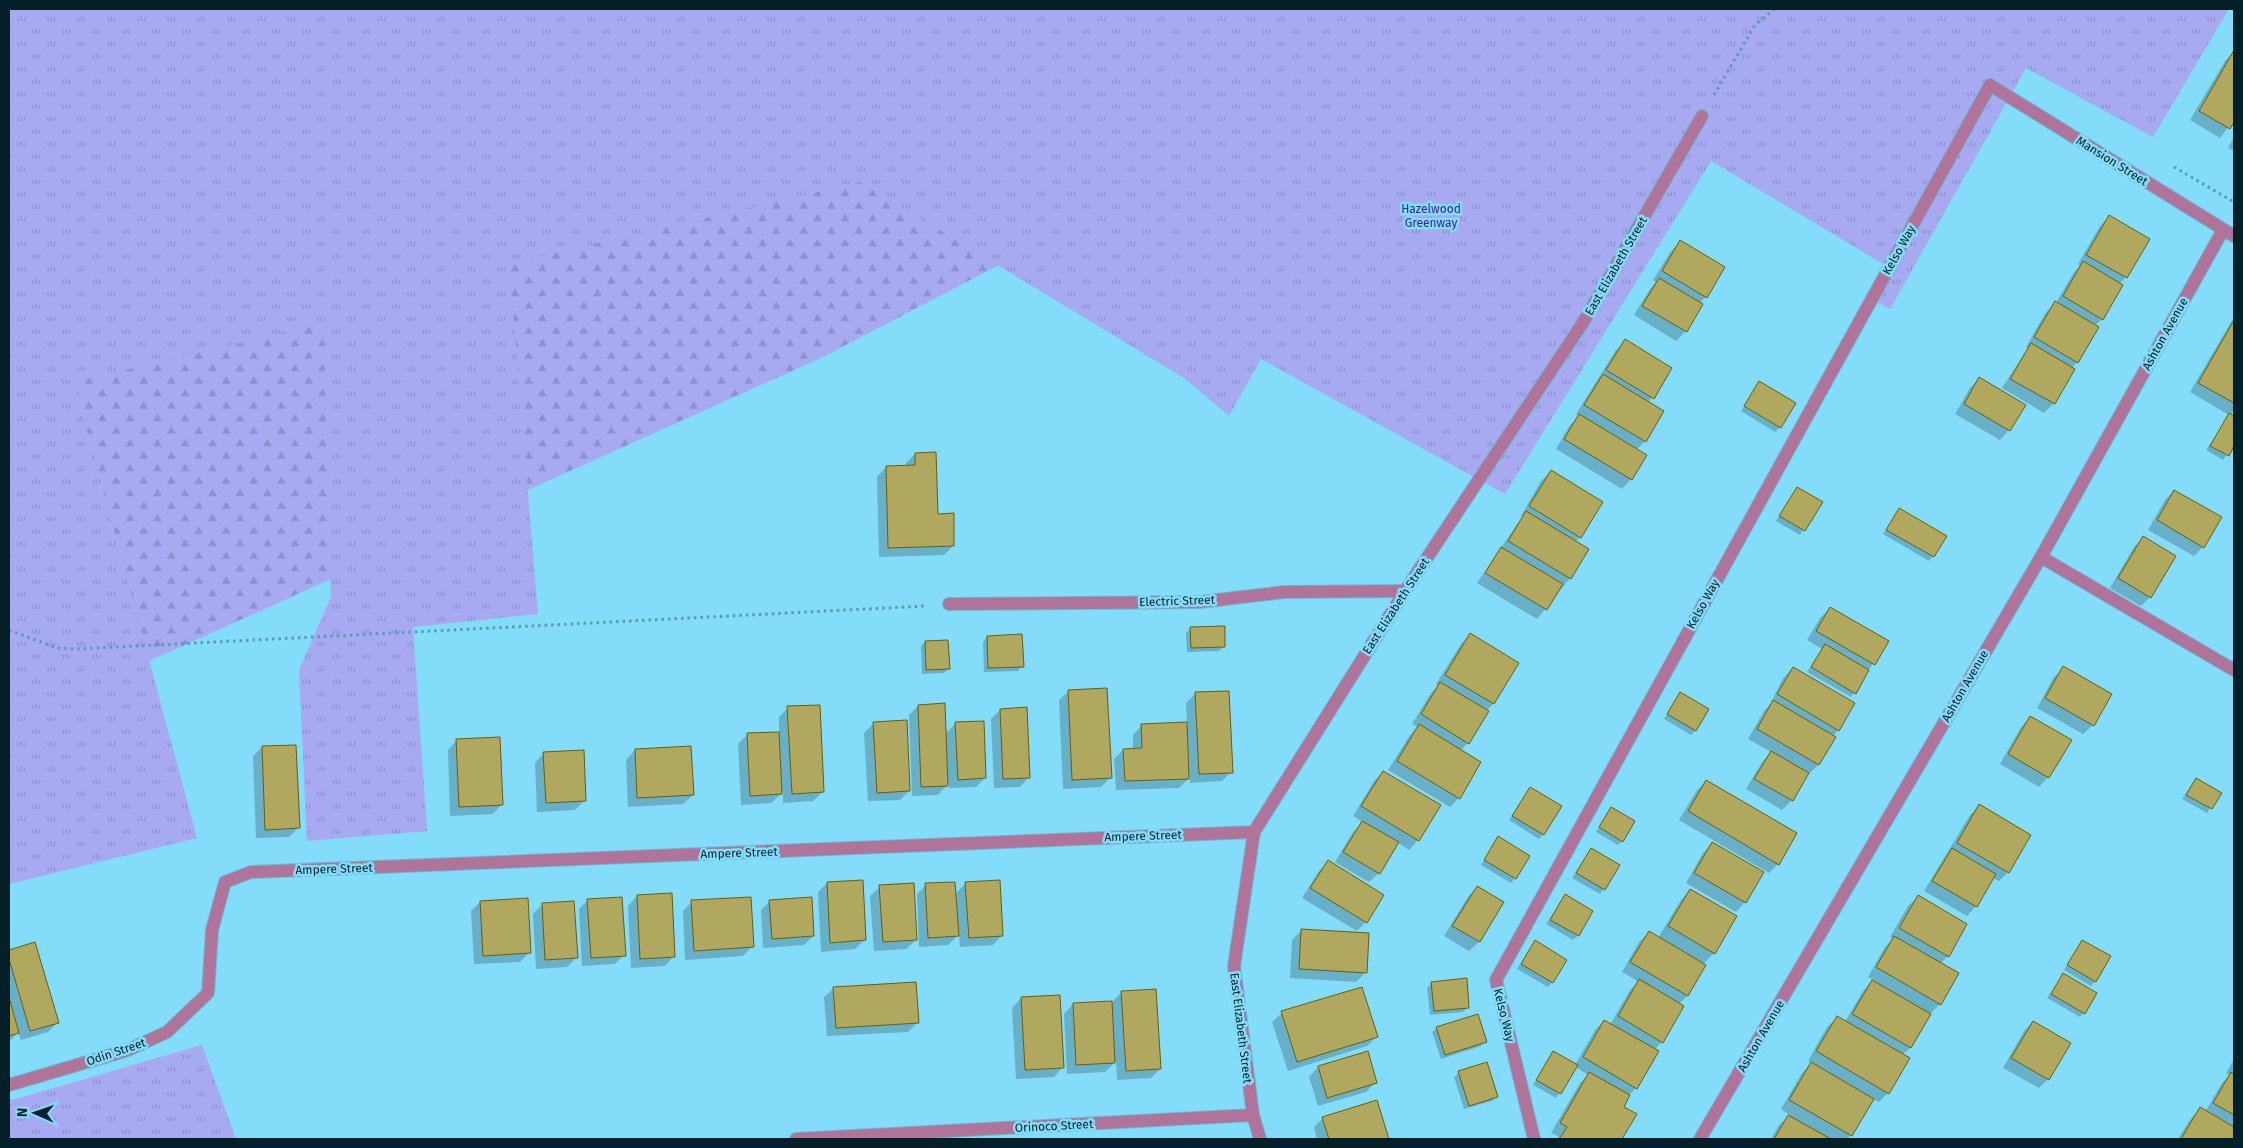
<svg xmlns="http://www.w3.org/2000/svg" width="2243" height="1148" font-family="'Fira Sans',sans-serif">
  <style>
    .forest { fill: url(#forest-firs) }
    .park { fill: url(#park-tufts) }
    .shadow { fill: #0003 }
    .building { fill: #b1a85f; stroke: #685f0c }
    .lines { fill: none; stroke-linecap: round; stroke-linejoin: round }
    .lane-casing { stroke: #6bbad4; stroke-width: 14 }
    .street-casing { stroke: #6bbad4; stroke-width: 14 }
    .path { stroke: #579cb3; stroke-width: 3; stroke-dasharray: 2.5 4; stroke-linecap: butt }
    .lane { stroke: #b07399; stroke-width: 12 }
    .street { stroke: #b07399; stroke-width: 12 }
    .labels { text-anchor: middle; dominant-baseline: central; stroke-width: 5; stroke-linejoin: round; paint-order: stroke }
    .street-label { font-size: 12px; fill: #032029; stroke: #82dcfa }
    .park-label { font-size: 12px; fill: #392496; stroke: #82dcfa }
  </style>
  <defs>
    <pattern id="forest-firs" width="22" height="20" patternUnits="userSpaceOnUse" patternTransform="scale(1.25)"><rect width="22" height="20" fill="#a7a9f1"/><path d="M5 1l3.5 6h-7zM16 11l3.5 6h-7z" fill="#8e91cf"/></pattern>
    <pattern id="park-tufts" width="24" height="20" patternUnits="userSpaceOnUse" patternTransform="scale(1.25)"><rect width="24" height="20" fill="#a7a9f1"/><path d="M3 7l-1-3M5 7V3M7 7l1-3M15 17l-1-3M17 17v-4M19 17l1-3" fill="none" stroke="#8e91cf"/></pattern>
  </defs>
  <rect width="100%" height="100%" fill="#82dcfa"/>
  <!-- forest -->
  <path class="forest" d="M9,9L1415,47L823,357L47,707Z"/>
  <!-- park -->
  <g class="park">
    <path d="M9,9H2229L2153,137L2026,68L1890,309L1865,296L1885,265L1711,161L1505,494L1261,359L1229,416L1184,378L860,182L509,264L538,614L413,627L427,831L307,841L299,670L331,597L323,323L74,382L197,838L9,884Z"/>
    <path d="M202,1045L236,1139H9V1101Z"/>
  </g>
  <!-- shadow -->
  <g class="shadow">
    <path d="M2234,52V119L2220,138L2190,120L2225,61Z"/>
    <path d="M2234,137V151L2228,148Z"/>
    <path d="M2109,217L2148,239L2126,277L2119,284L2102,319L2095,326L2098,327L2077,362L2072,368L2054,403L2044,413L2002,388L2028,348L2026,347L2046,312L2056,303L2074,272L2080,266L2078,264L2100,226Z"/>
    <path d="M1681,242L1706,297L1699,303L1701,305L1686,331L1676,341L1634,315L1650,289L1656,282L1653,280L1671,251Z"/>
    <path d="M2234,317V411L2230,415L2234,418V444L2223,460L2206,450L2229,415L2190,392Z"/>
    <path d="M1625,341L1671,368L1648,403L1663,411L1645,441L1636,450L1631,479L1622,489L1556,449L1570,425L1579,416L1576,414L1616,350Z"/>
    <path d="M1979,379L2009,430L2000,440L1955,414L1970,388Z"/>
    <path d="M1760,383L1780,427L1775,432L1741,411Z"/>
    <path d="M915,454L937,515L953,546L944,555L879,557L877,477L886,467H906V463Z"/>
    <path d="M1551,472L1580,537L1575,542L1587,550L1570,578L1537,619L1477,583L1522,517L1521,516L1541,481Z"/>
    <path d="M1797,488L1821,502L1800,535L1776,521Z"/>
    <path d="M2174,491L2203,547L2194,556L2148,530L2165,500Z"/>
    <path d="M1899,510L1933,556L1929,561L1883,534Z"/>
    <path d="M2143,538L2150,597L2141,606L2110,588L2134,547Z"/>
    <path d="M1830,608L1887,642L1851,697L1807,672L1822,649L1807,640L1820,618Z"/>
    <path d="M1191,628L1224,646L1219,651L1187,652L1186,633Z"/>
    <path d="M1470,635L1517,663L1493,704L1486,711L1468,743L1460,751L1459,798L1450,807L1388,770L1410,735L1418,727L1412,724L1431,693L1438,686L1436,684L1461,644Z"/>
    <path d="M987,637L1022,666L1018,671L984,672L983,642Z"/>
    <path d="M925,642L948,669L944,673L922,674L921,646Z"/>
    <path d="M1793,668L1838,730L1833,736L1835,737L1818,765L1809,774L1807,773L1792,800L1782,810L1746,789L1762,762L1771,752L1748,739L1764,711L1770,705L1783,678Z"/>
    <path d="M2064,668L2093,725L2083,734L2037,708L2054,677Z"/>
    <path d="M1069,691L1111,777L1101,787L1063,789L1059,700Z"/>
    <path d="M1196,693L1231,772L1222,781L1190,783V777L1179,788L1116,790L1114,759L1123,750L1133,749V735L1142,725L1187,723L1186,703Z"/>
    <path d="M1680,694L1695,731L1691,735L1664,719Z"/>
    <path d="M918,706L945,734L956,723L985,778L976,787L949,788V783L938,795L912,796L909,715Z"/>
    <path d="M788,708L823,792L813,801L783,803V792L771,803L741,805L738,744L747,735L779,733V717Z"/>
    <path d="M1000,710L1029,777L1020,787L994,788L991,719Z"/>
    <path d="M2030,717L2048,777L2039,787L2000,764L2021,727Z"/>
    <path d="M874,723L909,791L900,800L868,801L864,733Z"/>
    <path d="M457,740L502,804L493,814L450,816L448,750Z"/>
    <path d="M262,747L298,828L289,837L256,838L253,756Z"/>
    <path d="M635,750L693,795L683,804L628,807L626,760Z"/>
    <path d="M544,753L585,800L575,810L537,812L535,763Z"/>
    <path d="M1383,772L1418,840L1409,850L1397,842L1379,873L1369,882L1335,862L1353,832L1363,822L1353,816L1374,781Z"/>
    <path d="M2196,779L2220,793L2207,813L2182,799Z"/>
    <path d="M1707,781L1778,864L1769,873L1679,820L1697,790Z"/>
    <path d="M1530,789L1543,834L1539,839L1509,820Z"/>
    <path d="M1979,806L2008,872L1999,881L1993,878L1976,906L1967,916L1924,891L1970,815Z"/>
    <path d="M1611,808L1622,841L1618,845L1596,832Z"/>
    <path d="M1498,838L1515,878L1511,883L1481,865Z"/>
    <path d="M1712,844L1745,902L1736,912L1686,883L1703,853Z"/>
    <path d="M1591,849L1618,866L1600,894L1572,878Z"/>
    <path d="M1328,862L1366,922L1357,931L1302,898L1319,871Z"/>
    <path d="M827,883L865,940L855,949L821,952L818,892Z"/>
    <path d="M966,883L1002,935L993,945L960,947L959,934L948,945L919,947L917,894L926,885L955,894Z"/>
    <path d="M880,887L916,940L906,949L874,951L870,896Z"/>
    <path d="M1477,887L1502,903L1479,942L1469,951L1444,936L1468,897Z"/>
    <path d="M1690,890L1714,953L1703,964L1687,996L1679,1004L1662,1042L1654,1050L1636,1088L1628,1096L1622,1107L1635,1115L1621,1139H1557L1558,1136L1551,1133L1580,1083L1588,1075L1576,1067L1556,1098L1533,1085L1554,1052L1575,1065L1595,1030L1604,1021L1610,1025L1630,990L1639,982L1622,972L1639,942L1649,932L1658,938L1681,900Z"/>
    <path d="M637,896L674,956L665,966L631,968L628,906Z"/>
    <path d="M1565,896L1578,935L1573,940L1546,924Z"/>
    <path d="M1918,897L1966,925L1948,956L1940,964V1004L1930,1014L1910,1048L1902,1055L1888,1093L1879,1102L1873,1099L1848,1139H1771L1779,1125L1790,1115L1781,1109L1802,1073L1812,1063L1808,1061L1827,1027L1837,1018L1845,1022L1863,991L1873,980L1868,977L1885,947L1893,939L1890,937L1908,906Z"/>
    <path d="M588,900L624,955L615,964L582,966L579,909Z"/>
    <path d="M770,901L813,936L804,945L763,948L761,910Z"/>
    <path d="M480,902L530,952L520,962L474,964L471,911Z"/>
    <path d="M692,902L752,947L743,956L685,960L683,911Z"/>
    <path d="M542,905L576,958L567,967L536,969L533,914Z"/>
    <path d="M1302,930L1366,972L1356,982L1290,978L1292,940Z"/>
    <path d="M2082,941L2095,981L2091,986L2064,970Z"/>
    <path d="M1535,942L1552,982L1548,987L1517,969Z"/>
    <path d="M34,944L57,1023L48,1032L21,1040L18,1032L9,1042V951Z"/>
    <path d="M2063,975L2084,1013L2080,1017L2047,998Z"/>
    <path d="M1432,983L1468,1007L1463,1012L1430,1015L1427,988Z"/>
    <path d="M834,988L918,1022L908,1032L827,1036L824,997Z"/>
    <path d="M1122,992L1160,1069L1151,1078L1117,1080L1116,1061L1105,1072L1067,1074L1064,1014L1073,1004L1112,1002Z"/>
    <path d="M1021,998L1063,1067L1054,1077L1016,1079L1012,1008Z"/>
    <path d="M1282,1013L1376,1037L1367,1046L1288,1071L1272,1022Z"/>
    <path d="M2033,1022L2048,1079L2039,1088L2003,1068L2024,1031Z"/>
    <path d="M1437,1028L1485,1042L1481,1046L1441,1059L1432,1032Z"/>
    <path d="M1367,1052L1376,1082L1366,1092L1318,1106L1309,1077L1318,1067Z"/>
    <path d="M2234,1059V1139H2178L2191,1118L2200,1109L2205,1112L2222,1083L2230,1075L2226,1073Z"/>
    <path d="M1459,1073L1497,1096L1492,1101L1464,1109L1454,1077Z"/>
    <path d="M1376,1102L1388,1139H1317L1314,1127L1323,1118Z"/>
  </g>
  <!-- building -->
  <g class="building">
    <path d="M2234,50V122L2230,129L2199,111Z"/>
    <path d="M2109,215L2150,239L2127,278L2086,255Z"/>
    <path d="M1680,240L1725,267L1707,298L1662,271Z"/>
    <path d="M2083,261L2123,285L2103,320L2063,296Z"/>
    <path d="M1659,278L1703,304L1687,332L1642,306Z"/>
    <path d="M2055,301L2099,327L2078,363L2034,337Z"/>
    <path d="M2234,320V403L2198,383Z"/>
    <path d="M1625,339L1672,368L1654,399L1606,370Z"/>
    <path d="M2031,343L2075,369L2055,404L2010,379Z"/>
    <path d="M1603,374L1664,411L1646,442L1584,405Z"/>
    <path d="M1979,377L2026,405L2010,431L1964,404Z"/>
    <path d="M1759,381L1796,403L1781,428L1744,406Z"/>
    <path d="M2229,413L2234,416V446L2229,456L2210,446Z"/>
    <path d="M1579,414L1647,455L1632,480L1564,439Z"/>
    <path d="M936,452L938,514L954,513V546L888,548L886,466L915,465V453Z"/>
    <path d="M1551,470L1603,502L1581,538L1529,506Z"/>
    <path d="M1797,487L1823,502L1805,531L1779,516Z"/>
    <path d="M2174,490L2222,517L2204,548L2157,520Z"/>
    <path d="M1899,508L1947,536L1934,557L1886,530Z"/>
    <path d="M1526,511L1589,549L1571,579L1508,541Z"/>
    <path d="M2143,536L2176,556L2151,598L2118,578Z"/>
    <path d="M1501,547L1563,584L1547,610L1485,573Z"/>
    <path d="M1830,607L1889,641L1875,665L1816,631Z"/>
    <path d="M1225,626V647L1191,648L1190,627Z"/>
    <path d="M1470,633L1519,663L1494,704L1445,675Z"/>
    <path d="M1022,634L1024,667L988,668L987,636Z"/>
    <path d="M948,640L950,669L926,670L925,641Z"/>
    <path d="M1825,644L1869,670L1856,694L1811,667Z"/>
    <path d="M2063,666L2112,694L2094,726L2045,698Z"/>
    <path d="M1793,667L1855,703L1839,731L1777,694Z"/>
    <path d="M1440,682L1489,711L1469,744L1421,714Z"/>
    <path d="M1107,688L1112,778L1072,780L1068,690Z"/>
    <path d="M1229,691L1233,773L1199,774L1195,692Z"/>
    <path d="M1680,692L1709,709L1696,731L1667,714Z"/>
    <path d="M1773,700L1836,737L1819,765L1757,729Z"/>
    <path d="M945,703L948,786L921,787L918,705Z"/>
    <path d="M820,705L824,792L792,794L787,706Z"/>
    <path d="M1027,707L1030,778L1003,779L1000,709Z"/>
    <path d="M2030,716L2072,740L2049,778L2008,754Z"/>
    <path d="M907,720L910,791L877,793L873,722Z"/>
    <path d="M984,721L986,778L958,780L955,722Z"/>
    <path d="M1187,722L1189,779L1125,781L1123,749L1142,748L1141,724Z"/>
    <path d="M1419,724L1481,762L1460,799L1397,761Z"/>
    <path d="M779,732L782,794L750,796L747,733Z"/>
    <path d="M500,737L503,805L459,807L456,739Z"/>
    <path d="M296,745L300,828L265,830L262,746Z"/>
    <path d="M691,746L694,795L637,798L635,749Z"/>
    <path d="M584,750L586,801L546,803L543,752Z"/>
    <path d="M1771,751L1809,773L1793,801L1754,779Z"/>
    <path d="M1383,771L1441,805L1419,841L1361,806Z"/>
    <path d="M2196,778L2222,793L2212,809L2186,795Z"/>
    <path d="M1706,780L1797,833L1779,865L1688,811Z"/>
    <path d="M1530,787L1562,806L1544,835L1512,816Z"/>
    <path d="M1979,804L2031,835L2009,873L1957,843Z"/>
    <path d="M1611,807L1635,821L1623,842L1599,827Z"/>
    <path d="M1362,821L1399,842L1380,874L1343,852Z"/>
    <path d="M1498,836L1530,856L1516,879L1484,860Z"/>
    <path d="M1712,842L1764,872L1746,903L1694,873Z"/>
    <path d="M1591,848L1620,865L1605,890L1576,873Z"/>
    <path d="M1952,848L1996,874L1977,907L1932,881Z"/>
    <path d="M1328,860L1384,895L1367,923L1310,888Z"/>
    <path d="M863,880L866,940L830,943L827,882Z"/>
    <path d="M1000,880L1003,936L969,938L965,882Z"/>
    <path d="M955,882L959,936L928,938L925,883Z"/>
    <path d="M914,883L917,940L883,942L879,885Z"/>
    <path d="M1477,886L1504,902L1480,942L1452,926Z"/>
    <path d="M1690,889L1737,916L1715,954L1668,926Z"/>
    <path d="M672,893L675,957L640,959L637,895Z"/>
    <path d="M1565,894L1593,911L1579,936L1550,920Z"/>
    <path d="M1918,895L1967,924L1949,957L1899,928Z"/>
    <path d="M622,897L626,956L591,958L587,899Z"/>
    <path d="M751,897L754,947L694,951L691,900Z"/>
    <path d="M812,897L814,936L772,939L769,900Z"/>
    <path d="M528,898L531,953L483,956L480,901Z"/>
    <path d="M574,901L578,958L545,960L542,903Z"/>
    <path d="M1301,929L1369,933L1367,973L1299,969Z"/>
    <path d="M1649,931L1706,965L1688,996L1630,962Z"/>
    <path d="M1894,936L1959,973L1941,1005L1876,967Z"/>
    <path d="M1535,940L1567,960L1553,983L1521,964Z"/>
    <path d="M2082,940L2111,956L2096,982L2067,965Z"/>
    <path d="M35,942L59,1023L30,1031L9,959V950Z"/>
    <path d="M2063,973L2097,993L2085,1014L2051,994Z"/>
    <path d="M1467,978L1469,1008L1434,1011L1431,982Z"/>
    <path d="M1639,979L1684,1006L1663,1043L1618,1016Z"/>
    <path d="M1872,980L1931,1014L1911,1048L1852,1014Z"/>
    <path d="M916,982L919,1023L836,1028L833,987Z"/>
    <path d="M1362,987L1378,1037L1297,1062L1281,1011Z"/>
    <path d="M1156,989L1161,1069L1126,1071L1121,991Z"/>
    <path d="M1060,995L1064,1068L1025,1070L1021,997Z"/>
    <path d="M9,997L19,1033L9,1036Z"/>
    <path d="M1112,1001L1115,1063L1076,1065L1073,1003Z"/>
    <path d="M1478,1014L1487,1042L1445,1055L1436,1027Z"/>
    <path d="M1837,1016L1910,1058L1889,1094L1816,1051Z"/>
    <path d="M1604,1020L1659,1051L1637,1089L1583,1057Z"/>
    <path d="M2033,1021L2071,1043L2049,1080L2011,1058Z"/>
    <path d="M1368,1051L1377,1083L1327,1098L1318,1066Z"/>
    <path d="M1553,1051L1578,1065L1561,1094L1536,1080Z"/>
    <path d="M1487,1062L1498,1097L1469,1106L1458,1071Z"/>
    <path d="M1811,1062L1874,1099L1852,1136L1789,1100Z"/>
    <path d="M1589,1072L1630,1095L1624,1107L1637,1114L1622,1139H1559L1567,1127L1560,1123Z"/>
    <path d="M2231,1072L2234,1074V1115L2213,1103Z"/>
    <path d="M1377,1100L1389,1139H1329L1322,1117Z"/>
    <path d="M2200,1107L2234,1127V1139H2181Z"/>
    <path d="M1788,1115L1831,1139H1774Z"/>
  </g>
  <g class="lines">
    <!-- lane casing -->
    <g class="lane-casing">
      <g id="lane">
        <path d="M2041,557L2234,670"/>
        <path d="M1534,1139L1496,980L1990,85"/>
      </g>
    </g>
    <!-- street casing -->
    <g class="street-casing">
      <g id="street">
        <path d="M1990,85L2234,236"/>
        <path d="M949,604L1200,602L1284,592L1405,591"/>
        <path d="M9,1085L128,1050L167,1032L208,993L212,930L225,882L251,872L1254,832"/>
        <path d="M796,1139L1253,1115"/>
        <path d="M1260,1139L1253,1115L1234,966L1254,832L1405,591L1584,321L1702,116"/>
        <path d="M1700,1139L2041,557L2223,230"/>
      </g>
    </g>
    <!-- path -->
    <g class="path">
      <path d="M1714,95L1755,25L1774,9"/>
      <path d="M2174,167L2234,202"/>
      <path d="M9,630L57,648L77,649L926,606"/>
    </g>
    <!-- lane -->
    <use href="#lane" class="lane"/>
    <!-- street -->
    <use href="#street" class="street"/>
  </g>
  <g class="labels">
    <!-- street labels -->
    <g class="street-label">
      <text transform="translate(2112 161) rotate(32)">Mansion Street</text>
      <text transform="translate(1899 250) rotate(-61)">Kelso Way</text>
      <text transform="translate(1616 266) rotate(-60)">East Elizabeth Street</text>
      <text transform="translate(2165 334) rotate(-61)">Ashton Avenue</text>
      <text transform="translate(1177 601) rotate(-2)">Electric Street</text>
      <text transform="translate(1703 604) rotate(-61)">Kelso Way</text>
      <text transform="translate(1396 606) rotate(-57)">East Elizabeth Street</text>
      <text transform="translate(1965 686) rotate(-60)">Ashton Avenue</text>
      <text transform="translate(1143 836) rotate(-2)">Ampere Street</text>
      <text transform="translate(739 853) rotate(-2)">Ampere Street</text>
      <text transform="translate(334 869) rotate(-2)">Ampere Street</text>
      <text transform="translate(1504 1015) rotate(76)">Kelso Way</text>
      <text transform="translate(1241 1028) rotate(83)">East Elizabeth Street</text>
      <text transform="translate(1761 1036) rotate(-60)">Ashton Avenue</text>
      <text transform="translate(116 1052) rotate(-19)">Odin Street</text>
      <text transform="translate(1054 1126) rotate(-3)">Orinoco Street</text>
    </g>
    <!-- park labels -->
    <g class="park-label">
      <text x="1431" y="209">Hazelwood<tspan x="1431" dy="14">Greenway</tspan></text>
    </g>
  </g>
  <!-- border -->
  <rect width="2243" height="1148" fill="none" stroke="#032029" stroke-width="20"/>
  <!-- north arrow -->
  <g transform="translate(35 1113) rotate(272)" stroke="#82dcfa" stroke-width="4" paint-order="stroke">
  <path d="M0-4L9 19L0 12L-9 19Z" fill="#032029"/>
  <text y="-8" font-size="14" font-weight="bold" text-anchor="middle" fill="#032029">N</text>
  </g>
</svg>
